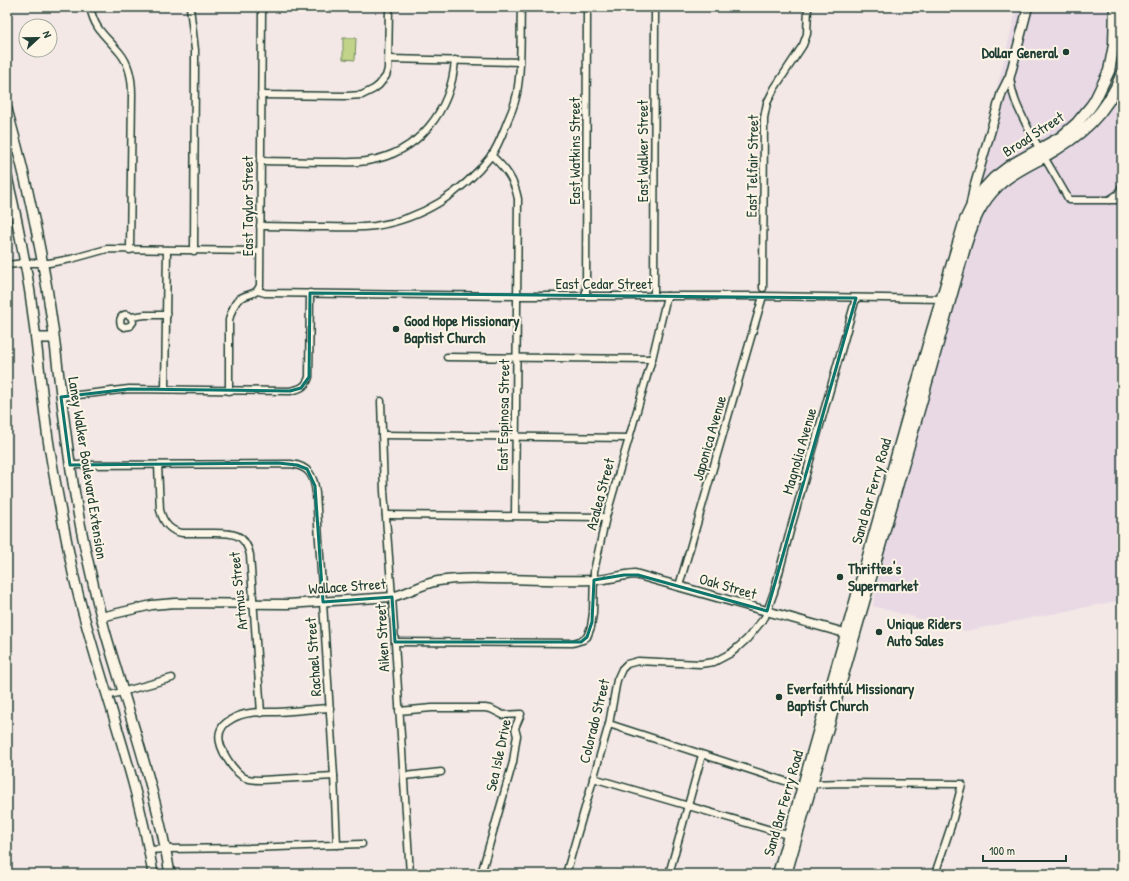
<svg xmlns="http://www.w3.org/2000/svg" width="1129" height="881" font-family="'Patrick Hand',sans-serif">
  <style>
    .built { fill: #e8d9e5 }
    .green { fill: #c1d388; stroke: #70885e }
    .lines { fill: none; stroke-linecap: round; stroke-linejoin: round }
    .minor-casing { stroke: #1f3d34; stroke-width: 9 }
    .tertiary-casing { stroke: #1f3d34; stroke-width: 11 }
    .secondary-casing { stroke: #1f3d34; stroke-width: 12 }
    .primary-casing { stroke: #1f3d34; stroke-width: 13 }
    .minor { stroke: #fcf5e5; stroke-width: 6 }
    .tertiary { stroke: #fcf5e5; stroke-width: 8 }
    .secondary { stroke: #fcf5e5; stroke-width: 9 }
    .primary { stroke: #fcf5e5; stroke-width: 10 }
    .marked { fill: none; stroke: #0f766e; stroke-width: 3; stroke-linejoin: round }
    .poi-dot { fill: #1f3d34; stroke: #fcf5e5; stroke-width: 1.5 }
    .labels { text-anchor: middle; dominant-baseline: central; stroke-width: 4; stroke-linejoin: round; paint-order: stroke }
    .poi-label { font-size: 15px; font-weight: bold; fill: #1f3d34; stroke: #fcf5e5; text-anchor: start }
    .street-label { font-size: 15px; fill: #1f3d34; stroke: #fcf5e5 }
  </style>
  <rect width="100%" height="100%" fill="#f3e8e5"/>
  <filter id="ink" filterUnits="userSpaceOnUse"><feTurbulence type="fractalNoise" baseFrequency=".025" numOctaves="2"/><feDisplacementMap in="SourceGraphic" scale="8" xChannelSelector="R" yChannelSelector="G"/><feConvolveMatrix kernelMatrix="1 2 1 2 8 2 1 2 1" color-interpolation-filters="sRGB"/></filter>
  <g filter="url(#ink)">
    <!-- built -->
    <path class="built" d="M1017,7H1122V600L965,631L873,606L891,517Z"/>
    <!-- green -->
    <path class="green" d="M343,38H356L355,60L343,59Z"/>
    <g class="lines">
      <!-- minor casing -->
      <g class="minor-casing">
        <g id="minor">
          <path d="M90,7C95,31 106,36 120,53C130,65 132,80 132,94L130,250"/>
          <path d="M190,7L195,50V61L194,251"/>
          <path d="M389,59L520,62"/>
          <path d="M1010,76C1012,97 1018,108 1027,126C1040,151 1055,175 1069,200H1122"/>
          <path d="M261,95L347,96L362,95L374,89L379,85L386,76L388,69L389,7"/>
          <path d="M1122,113V123"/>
          <path d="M491,155C506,169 514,179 518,199L515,515"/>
          <path d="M260,161C284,161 307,162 330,162C342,162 355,163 367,161C419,153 451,111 455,60"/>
          <path d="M1109,200L1118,194L1122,186"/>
          <path d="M260,226C282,226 304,227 326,227C343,227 359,228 375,226C422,219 462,193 491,156C499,145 503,132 508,120C513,109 517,98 518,86C522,60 520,33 521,7"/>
          <path d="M7,265L25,263H49L71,259L107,249L259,251"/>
          <path d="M763,288L764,118L767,103L774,89L803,45L807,34L808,7"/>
          <path d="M258,291L265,293L517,296H763L944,299"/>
          <path d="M586,296L587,7"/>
          <path d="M654,296L655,7"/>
          <path d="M131,317L133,322L130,326L124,327L121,325C118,317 125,311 131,317L145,315H167"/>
          <path d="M447,357L652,359"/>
          <path d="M165,389L167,250"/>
          <path d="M229,391V320C231,312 233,305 239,299C247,293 257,296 260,285L262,7"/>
          <path d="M61,397L129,389L290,391C300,389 306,387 309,377L310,293"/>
          <path d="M381,401L384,491L392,597L410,874"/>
          <path d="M382,435L629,438"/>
          <path d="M70,465L291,464C309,466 314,476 316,493L334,776L337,845"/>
          <path d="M158,465L160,510C163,522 169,531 182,533C192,533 202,533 211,533C231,533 245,532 250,555L261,713"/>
          <path d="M386,515L606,517"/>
          <path d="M679,586L763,296"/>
          <path d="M395,642L573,643L583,640L587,637L591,627L593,613L594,571L606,517L652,359L667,296"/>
          <path d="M107,696L172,678"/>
          <path d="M330,708C312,709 295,711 277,712C263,712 245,711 232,719C210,730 221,751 232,766C235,770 239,774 243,777C248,780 254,780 261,780L334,776"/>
          <path d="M399,711L432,708H485L491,709L503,715L521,714L515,728L517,736L516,741L513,762L481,874"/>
          <path d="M609,724L803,787L812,784L842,783L962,784L951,826L935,874"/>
          <path d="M404,776L441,772"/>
          <path d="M593,778L791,836"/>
          <path d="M149,850L166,849L249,848L362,844"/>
          <path d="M566,874L609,724L617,680L622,669L627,664L638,661L700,664L714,662L731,653L737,648L747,639L765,617L774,592L790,531L856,298"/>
          <path d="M669,874L702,755"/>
        </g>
      </g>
      <!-- tertiary casing -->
      <g class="tertiary-casing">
        <g id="tertiary">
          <path d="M971,203L974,188L1002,92L1010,76L1028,7"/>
          <path d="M101,617L152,605L175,603L288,604L392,597C408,593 422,584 438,581C456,578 474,578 492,579C526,579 559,581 593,580C607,580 620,575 635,574L852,635"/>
        </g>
      </g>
      <!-- secondary casing -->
      <g class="secondary-casing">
        <g id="secondary">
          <path d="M7,109C27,181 43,254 53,328C62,400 69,472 84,543C91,575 98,607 107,638C130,717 157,793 170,874"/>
          <path d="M7,177C16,215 24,254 30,293C37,342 41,390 48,439C55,484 64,528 73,573C96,674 137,771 153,874"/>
          <path d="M36,338H54"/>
        </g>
      </g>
      <!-- primary casing -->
      <g class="primary-casing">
        <g id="primary">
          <path d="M778,874L931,334L965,220L974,201L980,193L994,178L1011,165L1061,137L1077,123L1091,106L1095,100L1109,71L1114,45L1115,7"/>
          <path d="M786,874L919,410L966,244C973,222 981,202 998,186C1010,174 1027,166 1042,158C1079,137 1107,115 1122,73"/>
        </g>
      </g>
      <!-- minor -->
      <use href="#minor" class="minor"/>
      <!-- tertiary -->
      <use href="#tertiary" class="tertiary"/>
      <!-- secondary -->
      <use href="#secondary" class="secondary"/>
      <!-- primary -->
      <use href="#primary" class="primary"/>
    </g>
  </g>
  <!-- marked area -->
  <path class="marked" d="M310,293L856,298L767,611L638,575H624L594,580L592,622L587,637L581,642H395L392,597L323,602L315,486L307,469L297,465L278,463L70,465L61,397L129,389L290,391L301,388L309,377Z"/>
  <!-- markers -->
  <g class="poi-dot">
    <circle cx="1066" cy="52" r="4"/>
    <circle cx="396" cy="329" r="4"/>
    <circle cx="840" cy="577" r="4"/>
    <circle cx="879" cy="632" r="4"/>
    <circle cx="779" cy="697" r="4"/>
  </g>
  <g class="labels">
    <!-- poi labels -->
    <g class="poi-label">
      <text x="1058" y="52" text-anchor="end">Dollar General</text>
      <text x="404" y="320">Good Hope Missionary<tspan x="404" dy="17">Baptist Church</tspan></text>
      <text x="848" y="568">Thriftee's<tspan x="848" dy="17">Supermarket</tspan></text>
      <text x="887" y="623">Unique Riders<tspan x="887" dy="17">Auto Sales</tspan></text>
      <text x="787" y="688">Everfaithful Missionary<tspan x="787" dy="17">Baptist Church</tspan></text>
    </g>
    <!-- street labels -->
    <g class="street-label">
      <text transform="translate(1033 134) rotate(-33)">Broad Street</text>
      <text transform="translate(574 151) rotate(-90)">East Watkins Street</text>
      <text transform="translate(642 151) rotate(-90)">East Walker Street</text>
      <text transform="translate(752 166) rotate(-89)">East Telfair Street</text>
      <text transform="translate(247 206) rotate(-90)">East Taylor Street</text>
      <text x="604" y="283">East Cedar Street</text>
      <text transform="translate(503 415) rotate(-89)">East Espinosa Street</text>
      <text transform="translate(709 438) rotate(-74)">Japonica Avenue</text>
      <text transform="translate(799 451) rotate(-74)">Magnolia Avenue</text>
      <text transform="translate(88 468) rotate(81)">Laney Walker Boulevard Extension</text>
      <text transform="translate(871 491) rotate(-74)">Sand Bar Ferry Road</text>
      <text transform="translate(600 494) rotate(-75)">Azalea Street</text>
      <text transform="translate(347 586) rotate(-4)">Wallace Street</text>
      <text transform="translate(728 586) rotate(16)">Oak Street</text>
      <text transform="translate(238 591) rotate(-96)">Artmus Street</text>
      <text transform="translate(382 638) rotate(-93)">Aiken Street</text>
      <text transform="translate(313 657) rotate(-94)">Rachael Street</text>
      <text transform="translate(594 721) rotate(-76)">Colorado Street</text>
      <text transform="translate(498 755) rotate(-78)">Sea Isle Drive</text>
      <text transform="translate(783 803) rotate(-74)">Sand Bar Ferry Road</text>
    </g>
  </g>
  <!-- margin -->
  <rect width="1129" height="881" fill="none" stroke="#fcf5e5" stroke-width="24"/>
  <rect x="12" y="12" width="1105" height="857" fill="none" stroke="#1f3d34" stroke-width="1.5" filter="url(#ink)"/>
  <!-- north arrow -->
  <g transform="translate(38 38) rotate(68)"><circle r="19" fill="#fcf5e5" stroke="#a4ab9e"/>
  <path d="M0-3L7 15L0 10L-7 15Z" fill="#1f3d34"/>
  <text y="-6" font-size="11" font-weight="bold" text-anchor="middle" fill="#1f3d34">N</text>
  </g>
  <!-- scale -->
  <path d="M983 855v6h83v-6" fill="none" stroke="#1f3d34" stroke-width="2"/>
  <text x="989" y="855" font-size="12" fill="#1f3d34" stroke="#fcf5e5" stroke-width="3" paint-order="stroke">100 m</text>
</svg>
